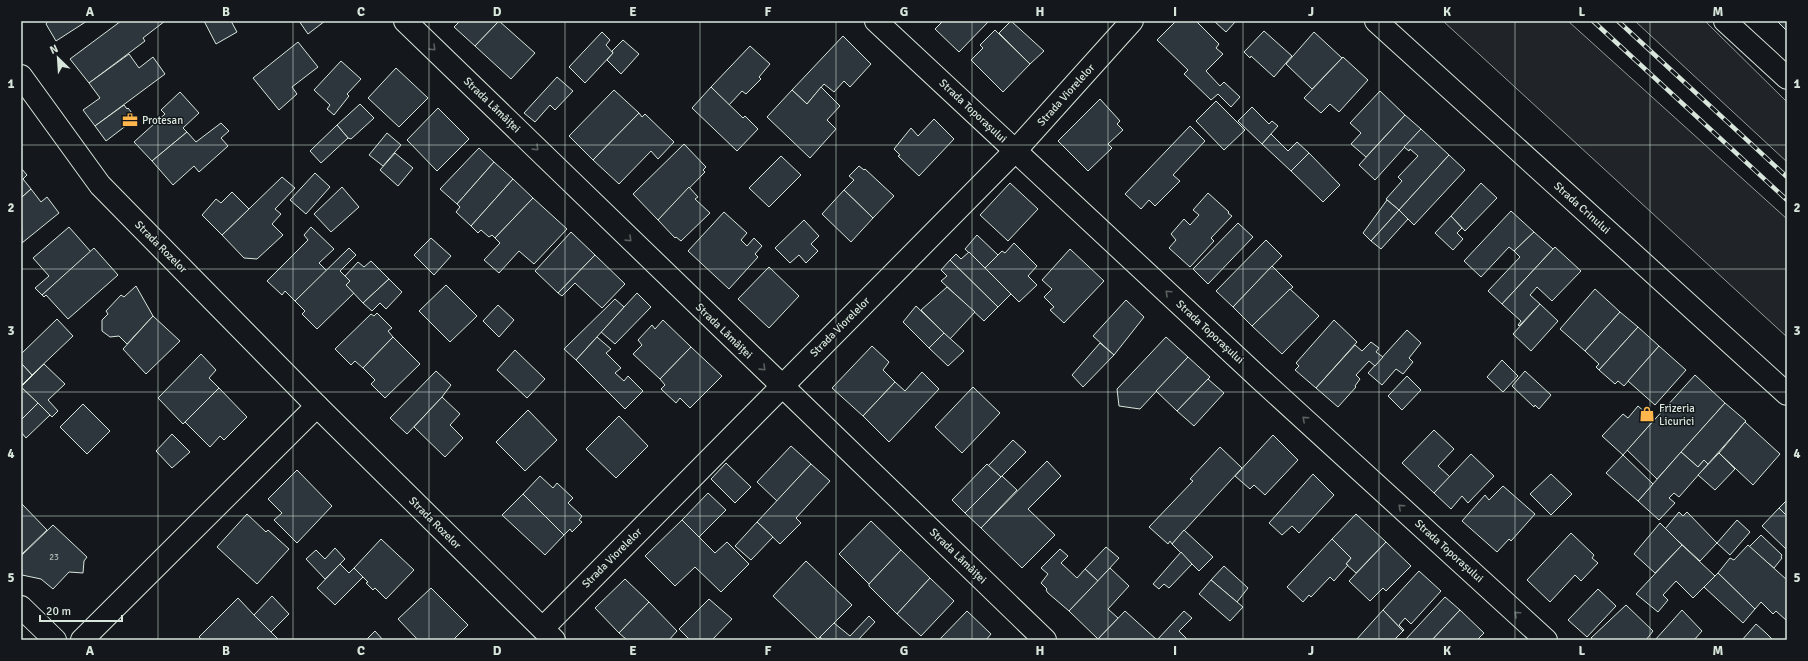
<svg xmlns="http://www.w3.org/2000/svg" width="1808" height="661" font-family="Signika,sans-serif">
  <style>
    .green { fill: #202428; stroke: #939e99 }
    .building { fill: #2c363c; stroke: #d8e6dc }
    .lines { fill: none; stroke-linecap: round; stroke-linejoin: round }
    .minor-casing { stroke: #d8e6dc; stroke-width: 24 }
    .minor { stroke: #14181c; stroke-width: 22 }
    .rail-casing { stroke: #d8e6dc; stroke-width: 4.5 }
    .rail { stroke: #14181c; stroke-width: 3; stroke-dasharray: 9; stroke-linecap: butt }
    .oneway { stroke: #59605f }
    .grid { fill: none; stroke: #d8e6dc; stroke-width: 1; stroke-opacity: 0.55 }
    .labels { text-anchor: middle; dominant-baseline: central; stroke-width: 3; stroke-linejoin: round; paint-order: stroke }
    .number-label { font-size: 9px; fill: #adbab4 }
    .street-label { font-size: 11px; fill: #d8e6dc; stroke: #14181c }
    .poi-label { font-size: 11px; fill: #d8e6dc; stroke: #14181c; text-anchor: start }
    .neatline { fill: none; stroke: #d8e6dc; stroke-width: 1.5 }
    .grid-label { font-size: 13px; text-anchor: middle; font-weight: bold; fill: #d8e6dc }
  </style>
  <rect width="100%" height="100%" fill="#14181c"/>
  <!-- green -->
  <g class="green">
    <path d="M1443,21H1568L1787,219V337Z"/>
    <path d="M1635,21H1705L1787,102V162Z"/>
  </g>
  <!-- building -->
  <g class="building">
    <path d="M48,21H87L56,41L46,24Z"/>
    <path d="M121,21H165L143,38L145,41L89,83L70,59Z"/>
    <path d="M204,21H231L237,32L216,44Z"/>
    <path d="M299,21H325L308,34Z"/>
    <path d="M460,21H499L475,46L454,27Z"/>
    <path d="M499,21L535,53L511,79L475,46Z"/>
    <path d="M943,21H989L959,52L935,29Z"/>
    <path d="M1011,21L1044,51L1030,64L999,33Z"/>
    <path d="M1176,21H1196L1219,44L1216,48L1223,54L1206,71L1220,86L1224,82L1240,97L1231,107L1218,94L1211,100L1184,74L1188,70L1157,40Z"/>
    <path d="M1214,21H1236L1226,32Z"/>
    <path d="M1777,21H1787V31Z"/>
    <path d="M995,30L1030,64L1003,92L971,60L983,48L980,45Z"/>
    <path d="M1264,31L1292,56L1274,77L1251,56L1250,58L1244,52Z"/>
    <path d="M602,32L610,40L606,45L613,53L585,83L569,67Z"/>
    <path d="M1314,32L1342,58L1312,89L1286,64Z"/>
    <path d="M843,36L871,64L850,87L844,81L834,92L824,84L807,104L792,90Z"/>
    <path d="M623,40L639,54L621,74L607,60L613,53L612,51Z"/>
    <path d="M298,42L318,67L292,87L297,94L279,110L253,78Z"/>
    <path d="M750,46L770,64L759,77L761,79L746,94L742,91L729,105L711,87Z"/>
    <path d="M129,54L139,68L153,57L165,74L95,126L83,110L100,98L89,83Z"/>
    <path d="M1343,57L1368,80L1339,112L1330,104L1321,113L1304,98Z"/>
    <path d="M341,61L361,79L347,94L349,96L334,115L327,109L330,105L314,90Z"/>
    <path d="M396,68L428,98L399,127L368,98Z"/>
    <path d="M557,77L573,91L555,110L550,105L535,122L524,113Z"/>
    <path d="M711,87L743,118L745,116L758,129L737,151L692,108Z"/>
    <path d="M821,87L840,106L827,120L836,129L810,158L767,117L792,90L807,104Z"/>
    <path d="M614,90L639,113L593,160L569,136Z"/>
    <path d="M1380,91L1405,115L1366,157L1351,144L1361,133L1350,123Z"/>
    <path d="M180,92L199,113L183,128L187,132L152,161L134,142L165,114L161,110Z"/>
    <path d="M1100,99L1120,121L1117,124L1123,130L1108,144L1112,148L1088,171L1058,141Z"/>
    <path d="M1216,101L1245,130L1224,150L1196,121Z"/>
    <path d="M360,104L374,118L351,139L348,138L337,125Z"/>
    <path d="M124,105L127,109L128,108L136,118L106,141L95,126Z"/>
    <path d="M1252,107L1269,124L1272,121L1278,126L1262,144L1238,121Z"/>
    <path d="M438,108L469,139L437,171L407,140Z"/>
    <path d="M639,113L642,117L645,114L674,142L658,159L651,151L619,184L593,160Z"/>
    <path d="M1405,115L1421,129L1375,180L1359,165Z"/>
    <path d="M934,119L954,139L919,176L898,156L900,155L894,149L911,128L918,136Z"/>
    <path d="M221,123L229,131L221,138L228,146L199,172L194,166L173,185L152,161L187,132L196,142Z"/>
    <path d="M337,125L348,138L321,163L310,151Z"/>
    <path d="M1190,126L1205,141L1173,175L1180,181L1155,206L1149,200L1141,209L1125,194Z"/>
    <path d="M1421,129L1449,155L1399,210L1386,199L1402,181L1398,177L1418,156L1410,149L1409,151L1404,147Z"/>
    <path d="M387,133L401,145L383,166L369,155Z"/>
    <path d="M1271,134L1288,151L1297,142L1309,153L1291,171L1262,144Z"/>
    <path d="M684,144L706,167L703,170L705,172L658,220L633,194Z"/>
    <path d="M479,148L494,162L457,204L440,189Z"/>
    <path d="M395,153L413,168L398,186L380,170Z"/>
    <path d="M1309,153L1340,185L1323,202L1291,171Z"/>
    <path d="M1449,155L1465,170L1414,225L1399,210Z"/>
    <path d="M781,156L801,175L769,207L749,188Z"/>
    <path d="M494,162L513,179L471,226L456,212L460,207L457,204Z"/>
    <path d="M859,166L864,170L865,169L894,196L873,218L844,190L854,180L849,176Z"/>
    <path d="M21,168L27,175L23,179L31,189L21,198Z"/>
    <path d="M315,173L330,187L306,214L290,200Z"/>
    <path d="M282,177L295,188L275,209L281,214L272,224L283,235L257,259L244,258L222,235Z"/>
    <path d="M513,179L533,198L495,238L492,235L489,237L481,230L478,233L471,226Z"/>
    <path d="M1010,183L1038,209L1008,241L980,215Z"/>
    <path d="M1481,183L1497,198L1465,231L1451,216Z"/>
    <path d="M342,187L359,207L331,232L314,214Z"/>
    <path d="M689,187L698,197L695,199L710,213L681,241L676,237L675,238L658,220Z"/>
    <path d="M31,189L41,202L47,197L59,213L22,243L21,198Z"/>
    <path d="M844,190L873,218L851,242L822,214Z"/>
    <path d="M232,192L249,209L222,235L202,215L216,199L221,203Z"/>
    <path d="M1208,193L1229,212L1228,213L1232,216L1211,238L1214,241L1190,267L1169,248L1176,240L1171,234L1184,219L1190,225L1199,215L1193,210Z"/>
    <path d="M533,198L567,229L534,264L519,251L499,273L484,260L500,243L495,238Z"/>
    <path d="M1387,200L1399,210L1371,241L1363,233Z"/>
    <path d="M1399,210L1408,219L1381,249L1371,241Z"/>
    <path d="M1511,211L1534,232L1514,251L1509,247L1481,277L1464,261Z"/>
    <path d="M724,212L747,233L741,240L747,246L754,238L762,246L755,254L758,257L729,289L688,251Z"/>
    <path d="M1451,216L1462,228L1457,233L1463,239L1453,250L1435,233Z"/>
    <path d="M804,220L819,236L811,244L818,251L806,263L799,255L790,263L775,248Z"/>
    <path d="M1238,223L1253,237L1208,284L1193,269Z"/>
    <path d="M69,227L91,252L42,295L35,288L49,276L33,258Z"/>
    <path d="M311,227L334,249L319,263L327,271L295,301L285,291L282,295L267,281L308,240L304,235Z"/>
    <path d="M571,232L595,255L558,293L535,271Z"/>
    <path d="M1534,232L1553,249L1502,304L1488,291L1520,257L1514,251Z"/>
    <path d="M977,235L998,255L985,268L965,249Z"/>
    <path d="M431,238L451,256L434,275L414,255Z"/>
    <path d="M1266,240L1282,256L1233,307L1216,291Z"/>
    <path d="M1014,243L1037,266L1028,276L1037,285L1019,302L985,268L1002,251L1005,253Z"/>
    <path d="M1555,247L1581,271L1552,301L1537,287L1530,295L1540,304L1519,326L1518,325L1521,321L1502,304Z"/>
    <path d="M94,248L118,275L68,319L46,295L44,297L42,295Z"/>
    <path d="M349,248L356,255L340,271L350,281L346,285L354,293L317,329L302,314L305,311L295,301Z"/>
    <path d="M1070,249L1104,281L1064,323L1050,310L1054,307L1044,297L1052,289L1042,280Z"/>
    <path d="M969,252L1011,294L998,307L950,260L956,254L961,259Z"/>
    <path d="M595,255L625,284L602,308L575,283L562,296L558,293Z"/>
    <path d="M950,260L998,307L984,321L941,281L947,276L941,270Z"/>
    <path d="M371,261L389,279L363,303L346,285L350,281L345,276L358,262L364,267Z"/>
    <path d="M1272,266L1293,287L1252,326L1233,307Z"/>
    <path d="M769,267L799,296L769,328L738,299Z"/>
    <path d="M389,279L402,292L386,309L380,303L372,311L363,303Z"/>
    <path d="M446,285L477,316L450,342L419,311Z"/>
    <path d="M136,286L153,316L127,344L119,336L110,337L102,331V320L108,314L106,311L121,295L124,297Z"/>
    <path d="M947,287L975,312L950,339L921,310Z"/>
    <path d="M1290,289L1319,316L1282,354L1252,326Z"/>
    <path d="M1595,289L1620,312L1585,351L1560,329Z"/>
    <path d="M637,293L651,307L615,344L601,332Z"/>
    <path d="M615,299L624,307L576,360L564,349Z"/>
    <path d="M1126,300L1144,317L1114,355L1093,336Z"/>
    <path d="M1540,304L1558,321L1531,351L1513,334Z"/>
    <path d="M498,305L514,320L499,337L483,321Z"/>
    <path d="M916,306L944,333L929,348L903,322Z"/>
    <path d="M1620,312L1638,327L1599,370L1596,367L1599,364L1585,351Z"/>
    <path d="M377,313L392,328L388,331L393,337L363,368L355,361L351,365L335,349L371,314L374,316Z"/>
    <path d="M153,316L180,341L146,374L123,349Z"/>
    <path d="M57,319L73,336L32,375L21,363V354Z"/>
    <path d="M663,320L691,347L660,379L633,354L642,345L638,340L652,325L655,329Z"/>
    <path d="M1334,320L1357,342L1316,388L1295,370L1299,366L1296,363Z"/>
    <path d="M1638,327L1659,346L1624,386L1618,381L1615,384L1599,370Z"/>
    <path d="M1407,330L1421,343L1409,358L1413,362L1403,374L1396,369L1382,385L1368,373Z"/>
    <path d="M944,333L964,351L948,366L929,348Z"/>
    <path d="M393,337L420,364L385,398L371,384L375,380L363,368Z"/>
    <path d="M597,337L611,349L606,353L621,368L615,373L624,381L628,376L643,391L625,409L576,360Z"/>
    <path d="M1166,337L1188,357L1140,409L1119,406L1117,389Z"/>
    <path d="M1371,342L1379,348L1376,352L1383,357L1375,366L1369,361L1356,375L1360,379L1355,386L1356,387L1338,407L1316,388L1355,345L1362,351Z"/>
    <path d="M1100,343L1114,355L1083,387L1072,375Z"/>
    <path d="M872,346L889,362L883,370L895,382L863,416L832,388Z"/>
    <path d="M1659,346L1686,370L1655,405L1628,381Z"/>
    <path d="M691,347L722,376L690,408L680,398L676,403L661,389L665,385L660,379Z"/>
    <path d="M515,350L545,379L527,398L497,370Z"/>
    <path d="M201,354L216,370L209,378L219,388L183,424L158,398Z"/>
    <path d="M1188,357L1210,377L1177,411L1156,391Z"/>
    <path d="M1502,360L1518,376L1503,392L1487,377Z"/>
    <path d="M21,363L32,375L21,386Z"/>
    <path d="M44,364L65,384L48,400L58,411L52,417L21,387Z"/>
    <path d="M436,371L451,385L442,397L407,434L390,418Z"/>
    <path d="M1525,371L1551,395L1539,409L1535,405L1534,407L1512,386Z"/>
    <path d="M922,372L939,389L889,442L863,416L895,382L905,391Z"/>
    <path d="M1695,375L1725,403L1657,479L1627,450Z"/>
    <path d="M1407,376L1421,390L1402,410L1388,396Z"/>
    <path d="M1208,379L1224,393L1194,426L1177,411Z"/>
    <path d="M21,387L38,403L21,420Z"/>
    <path d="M973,387L1000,413L962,453L935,427Z"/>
    <path d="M219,388L247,417L224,440L220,436L210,447L185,422Z"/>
    <path d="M442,397L460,414L450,425L463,438L445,457L414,427Z"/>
    <path d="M38,403L50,415L26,438L21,432V420Z"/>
    <path d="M1725,403L1746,421L1708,464L1704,460L1698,467L1681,452Z"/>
    <path d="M83,404L110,431L87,454L60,427Z"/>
    <path d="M1638,406L1654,420L1623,455L1602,436L1623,414L1628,418Z"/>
    <path d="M528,410L557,440L525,471L496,442Z"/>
    <path d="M619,416L648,446L616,478L586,449Z"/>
    <path d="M1745,422L1780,454L1753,485L1719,453Z"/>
    <path d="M1434,430L1454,449L1438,466L1450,477L1434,493L1402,463Z"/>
    <path d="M172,434L190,452L172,468L156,451Z"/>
    <path d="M1273,435L1298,460L1265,495L1254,485L1250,489L1235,476Z"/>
    <path d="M1013,440L1026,452L1001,477L988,466Z"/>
    <path d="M791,446L811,464L777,501L757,482Z"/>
    <path d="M1220,447L1242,468L1172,544L1170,541L1168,544L1149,527L1193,481L1190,479Z"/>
    <path d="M1681,452L1698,467L1704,460L1708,464L1679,497L1674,493L1669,498L1675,503L1659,520L1638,501Z"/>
    <path d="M1719,453L1735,469L1715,490L1698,475Z"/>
    <path d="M1471,454L1494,476L1468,503L1462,496L1451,509L1434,493Z"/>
    <path d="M1623,455L1653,484L1638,501L1606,473Z"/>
    <path d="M1047,461L1061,476L1028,509L1055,535L1022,568L981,528Z"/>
    <path d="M726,463L751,487L735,503L711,479Z"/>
    <path d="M811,464L830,481L796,518L801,523L780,544L757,522Z"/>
    <path d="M987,464L1001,477L965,513L952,500Z"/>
    <path d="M297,470L332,506L297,543L274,520L282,513L268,499Z"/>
    <path d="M1313,474L1334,495L1299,533L1292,526L1282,535L1269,523Z"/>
    <path d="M1551,474L1572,494L1551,515L1530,494Z"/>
    <path d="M540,476L553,488L557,483L573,498L568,503L582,516L579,520L582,522L572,532L570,529L564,535L523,494Z"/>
    <path d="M1002,476L1017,490L981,528L965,513Z"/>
    <path d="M1503,486L1535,514L1511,541L1509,539L1497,552L1462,521L1485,495L1489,500Z"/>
    <path d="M708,493L726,510L699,537L682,520Z"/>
    <path d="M523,494L564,535L545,555L502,515Z"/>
    <path d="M1787,500V516L1779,508Z"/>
    <path d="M21,503L47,530L22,554L21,553Z"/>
    <path d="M1779,508L1787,516V550L1762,526Z"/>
    <path d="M1679,512L1683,516L1687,512L1717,543L1700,561L1665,529Z"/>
    <path d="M247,514L266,532L268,530L289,549L257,584L217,547Z"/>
    <path d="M1356,514L1386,542L1356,573L1346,564L1351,558L1332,539Z"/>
    <path d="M682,520L715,553L727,542L749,564L721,592L695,567L675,586L645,556Z"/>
    <path d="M1737,520L1750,532L1730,555L1717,543Z"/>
    <path d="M871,521L901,550L869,584L839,554Z"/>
    <path d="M757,522L773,537L751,560L735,546Z"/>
    <path d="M1660,523L1682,545L1655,573L1634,554Z"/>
    <path d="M53,525L87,557L84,561L83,573L69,572L53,589L41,579L22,575L21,556Z"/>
    <path d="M1184,530L1213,557L1199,571L1172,544Z"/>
    <path d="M1571,533L1594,555L1592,558L1598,563L1581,581L1575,575L1550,602L1527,580Z"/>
    <path d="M1761,535L1782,555L1781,557L1782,558L1774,568L1749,547Z"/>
    <path d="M381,539L414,570L386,599L375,588L373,590L366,583L368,582L354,568Z"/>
    <path d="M1332,539L1351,558L1346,564L1348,565L1334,581L1330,577L1311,597L1309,595L1303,602L1287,587Z"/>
    <path d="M1386,542L1411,566L1386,591L1383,588L1370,601L1349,581Z"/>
    <path d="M1682,545L1715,576L1693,598L1676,581L1663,595L1668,600L1658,612L1636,594Z"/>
    <path d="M1748,545L1787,580V621L1776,611L1773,614L1761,602L1755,609L1718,573L1730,558L1734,560Z"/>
    <path d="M1106,547L1119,558L1098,581L1085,569Z"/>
    <path d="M335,548L345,559L325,579L306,559L316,550L325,559Z"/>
    <path d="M1060,549L1068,556L1061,563L1077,578L1085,569L1098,581L1069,611L1048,593L1046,590L1047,589L1041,583L1048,574L1041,568Z"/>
    <path d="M901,550L930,578L897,614L869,586V584Z"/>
    <path d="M1181,552L1192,564L1169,588L1164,584L1159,589L1153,584Z"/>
    <path d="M806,561L852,605L818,639L773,596Z"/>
    <path d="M340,564L349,573L354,568L363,577L335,605L317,588Z"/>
    <path d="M1224,566L1248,588L1237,602L1211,580Z"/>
    <path d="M1110,568L1129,586L1108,609L1118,618L1098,639L1069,611Z"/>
    <path d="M1419,571L1441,591L1411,624L1405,618L1399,625L1404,630L1403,631L1383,610Z"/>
    <path d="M1718,573L1755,609L1743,623L1704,587Z"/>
    <path d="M930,578L954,601L921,636L897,614Z"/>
    <path d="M625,579L649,602L619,633L595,608Z"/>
    <path d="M1211,580L1243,607L1230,621L1199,594Z"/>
    <path d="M431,588L468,625L453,640H418L398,619Z"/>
    <path d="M1598,589L1616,606L1587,637L1568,620Z"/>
    <path d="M272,596L289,614L271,632L254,615Z"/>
    <path d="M1445,597L1460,610L1432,640H1405Z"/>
    <path d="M238,598L254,615L279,640H202L199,637Z"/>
    <path d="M709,599L732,619L712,640H690L679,629Z"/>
    <path d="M649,602L677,631L669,640H627L619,633Z"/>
    <path d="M1626,605L1653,631L1646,640H1593L1591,638Z"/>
    <path d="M1383,610L1403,631L1394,640H1356Z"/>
    <path d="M1460,610L1484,633L1477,640H1432Z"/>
    <path d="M1682,610L1702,631L1694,640H1655Z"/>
    <path d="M967,611L991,634L986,640H939Z"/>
    <path d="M1125,611L1157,640H1099L1098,639Z"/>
    <path d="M1184,611L1192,618L1179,631L1188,640H1157Z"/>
    <path d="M869,616L875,622L858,640H823L820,637L834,623L850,636Z"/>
    <path d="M1756,624L1766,633L1773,640H1742Z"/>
    <path d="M375,631L383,640H366Z"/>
  </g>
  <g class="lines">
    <!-- minor casing -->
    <g class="minor-casing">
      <g id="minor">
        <path d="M405,21L1045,640"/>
        <path d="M876,21L1258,377L1546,640"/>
        <path d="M1376,21L1787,394"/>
        <path d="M1725,21L1787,78"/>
        <path d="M21,76L100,185L317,406L554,640"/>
        <path d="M21,607L55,640"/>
        <path d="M543,628L1016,150L1132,21"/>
        <path d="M82,640L317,406"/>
      </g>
    </g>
    <!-- minor -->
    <use href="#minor" class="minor"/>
    <!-- rail casing -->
    <g class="rail-casing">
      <g id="rail">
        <path d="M1593,21L1787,200"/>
        <path d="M1618,21L1787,177"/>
      </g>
    </g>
    <!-- rail -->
    <use href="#rail" class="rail"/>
  </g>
  <!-- one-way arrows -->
  <defs><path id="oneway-chevron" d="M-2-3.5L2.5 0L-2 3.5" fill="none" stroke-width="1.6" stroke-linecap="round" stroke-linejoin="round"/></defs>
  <g class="oneway">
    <use href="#oneway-chevron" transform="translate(433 48) rotate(44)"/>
    <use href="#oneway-chevron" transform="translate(536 148) rotate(44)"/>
    <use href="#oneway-chevron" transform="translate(629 239) rotate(44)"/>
    <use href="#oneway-chevron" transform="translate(1168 293) rotate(-137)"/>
    <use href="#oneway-chevron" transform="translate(763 368) rotate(44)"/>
    <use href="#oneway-chevron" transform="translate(1305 419) rotate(-138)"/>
    <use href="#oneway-chevron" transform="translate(1401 507) rotate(-138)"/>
    <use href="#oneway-chevron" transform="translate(1517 614) rotate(-138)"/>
  </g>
  <!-- grid -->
  <path class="grid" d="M158,21V640M293,21V640M429,21V640M565,21V640M700,21V640M836,21V640M972,21V640M1108,21V640M1243,21V640M1379,21V640M1515,21V640M1650,21V640M21,145H1787M21,269H1787M21,392H1787M21,516H1787"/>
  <!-- icons -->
  <defs>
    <g id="office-bare" transform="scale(1.2)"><path d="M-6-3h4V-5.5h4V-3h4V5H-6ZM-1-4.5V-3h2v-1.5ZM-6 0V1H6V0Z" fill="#ffb74d" stroke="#14181c" stroke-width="2.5" paint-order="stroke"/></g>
    <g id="shop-bare" transform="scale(1.2)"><path d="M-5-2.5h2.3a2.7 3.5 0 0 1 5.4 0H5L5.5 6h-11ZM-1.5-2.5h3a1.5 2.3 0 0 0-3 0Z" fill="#ffb74d" stroke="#14181c" stroke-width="2.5" paint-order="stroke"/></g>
  </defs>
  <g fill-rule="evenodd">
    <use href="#office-bare" x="130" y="120"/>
    <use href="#shop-bare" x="1647" y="414"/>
  </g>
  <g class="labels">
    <!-- number labels -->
    <g class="number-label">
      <text x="54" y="557">23</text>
    </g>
    <!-- street labels -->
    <g class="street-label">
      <text transform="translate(1066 95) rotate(-48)">Strada Viorelelor</text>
      <text transform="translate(492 105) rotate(44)">Strada Lămâiței</text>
      <text transform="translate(973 111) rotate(43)">Strada Toporașului</text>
      <text transform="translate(1582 208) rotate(42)">Strada Crinului</text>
      <text transform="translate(161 247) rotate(45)">Strada Rozelor</text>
      <text transform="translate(840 327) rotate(-45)">Strada Viorelelor</text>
      <text transform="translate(724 331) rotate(44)">Strada Lămâiței</text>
      <text transform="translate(1210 332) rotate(43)">Strada Toporașului</text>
      <text transform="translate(435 523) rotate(45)">Strada Rozelor</text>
      <text transform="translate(1449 551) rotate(42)">Strada Toporașului</text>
      <text transform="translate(958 556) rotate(44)">Strada Lămâiței</text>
      <text transform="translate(612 558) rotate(-45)">Strada Viorelelor</text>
    </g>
    <!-- poi labels -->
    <g class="poi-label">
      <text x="142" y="120">Protesan</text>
      <text x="1659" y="408">Frizeria<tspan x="1659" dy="13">Licurici</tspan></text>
    </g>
  </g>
  <!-- border -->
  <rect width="1808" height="661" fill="none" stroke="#14181c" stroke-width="44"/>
  <!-- north arrow -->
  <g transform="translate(58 58) rotate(335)" stroke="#14181c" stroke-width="3" paint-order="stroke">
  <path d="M0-3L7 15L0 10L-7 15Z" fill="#d8e6dc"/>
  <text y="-6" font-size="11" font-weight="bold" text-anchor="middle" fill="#d8e6dc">N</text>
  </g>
  <!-- scale -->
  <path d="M40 615v6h82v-6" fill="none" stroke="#d8e6dc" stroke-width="2"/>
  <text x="46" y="615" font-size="12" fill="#d8e6dc" stroke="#14181c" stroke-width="3" paint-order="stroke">20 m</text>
  <rect x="22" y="22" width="1764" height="617" class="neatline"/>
  <g class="grid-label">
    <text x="90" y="16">A</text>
    <text x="226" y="16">B</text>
    <text x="361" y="16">C</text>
    <text x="497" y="16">D</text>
    <text x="633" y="16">E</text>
    <text x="768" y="16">F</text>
    <text x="904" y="16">G</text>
    <text x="1040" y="16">H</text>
    <text x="1175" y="16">I</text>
    <text x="1311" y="16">J</text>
    <text x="1447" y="16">K</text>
    <text x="1582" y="16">L</text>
    <text x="1718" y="16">M</text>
    <text x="11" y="88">1</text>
    <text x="1797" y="88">1</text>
    <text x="11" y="212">2</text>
    <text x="1797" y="212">2</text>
    <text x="11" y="335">3</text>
    <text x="1797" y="335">3</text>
    <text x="11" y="458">4</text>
    <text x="1797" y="458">4</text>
    <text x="11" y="582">5</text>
    <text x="1797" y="582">5</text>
    <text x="90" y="655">A</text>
    <text x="226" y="655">B</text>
    <text x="361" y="655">C</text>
    <text x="497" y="655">D</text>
    <text x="633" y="655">E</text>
    <text x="768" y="655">F</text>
    <text x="904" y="655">G</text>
    <text x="1040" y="655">H</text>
    <text x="1175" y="655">I</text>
    <text x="1311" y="655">J</text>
    <text x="1447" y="655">K</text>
    <text x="1582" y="655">L</text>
    <text x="1718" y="655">M</text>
  </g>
</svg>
